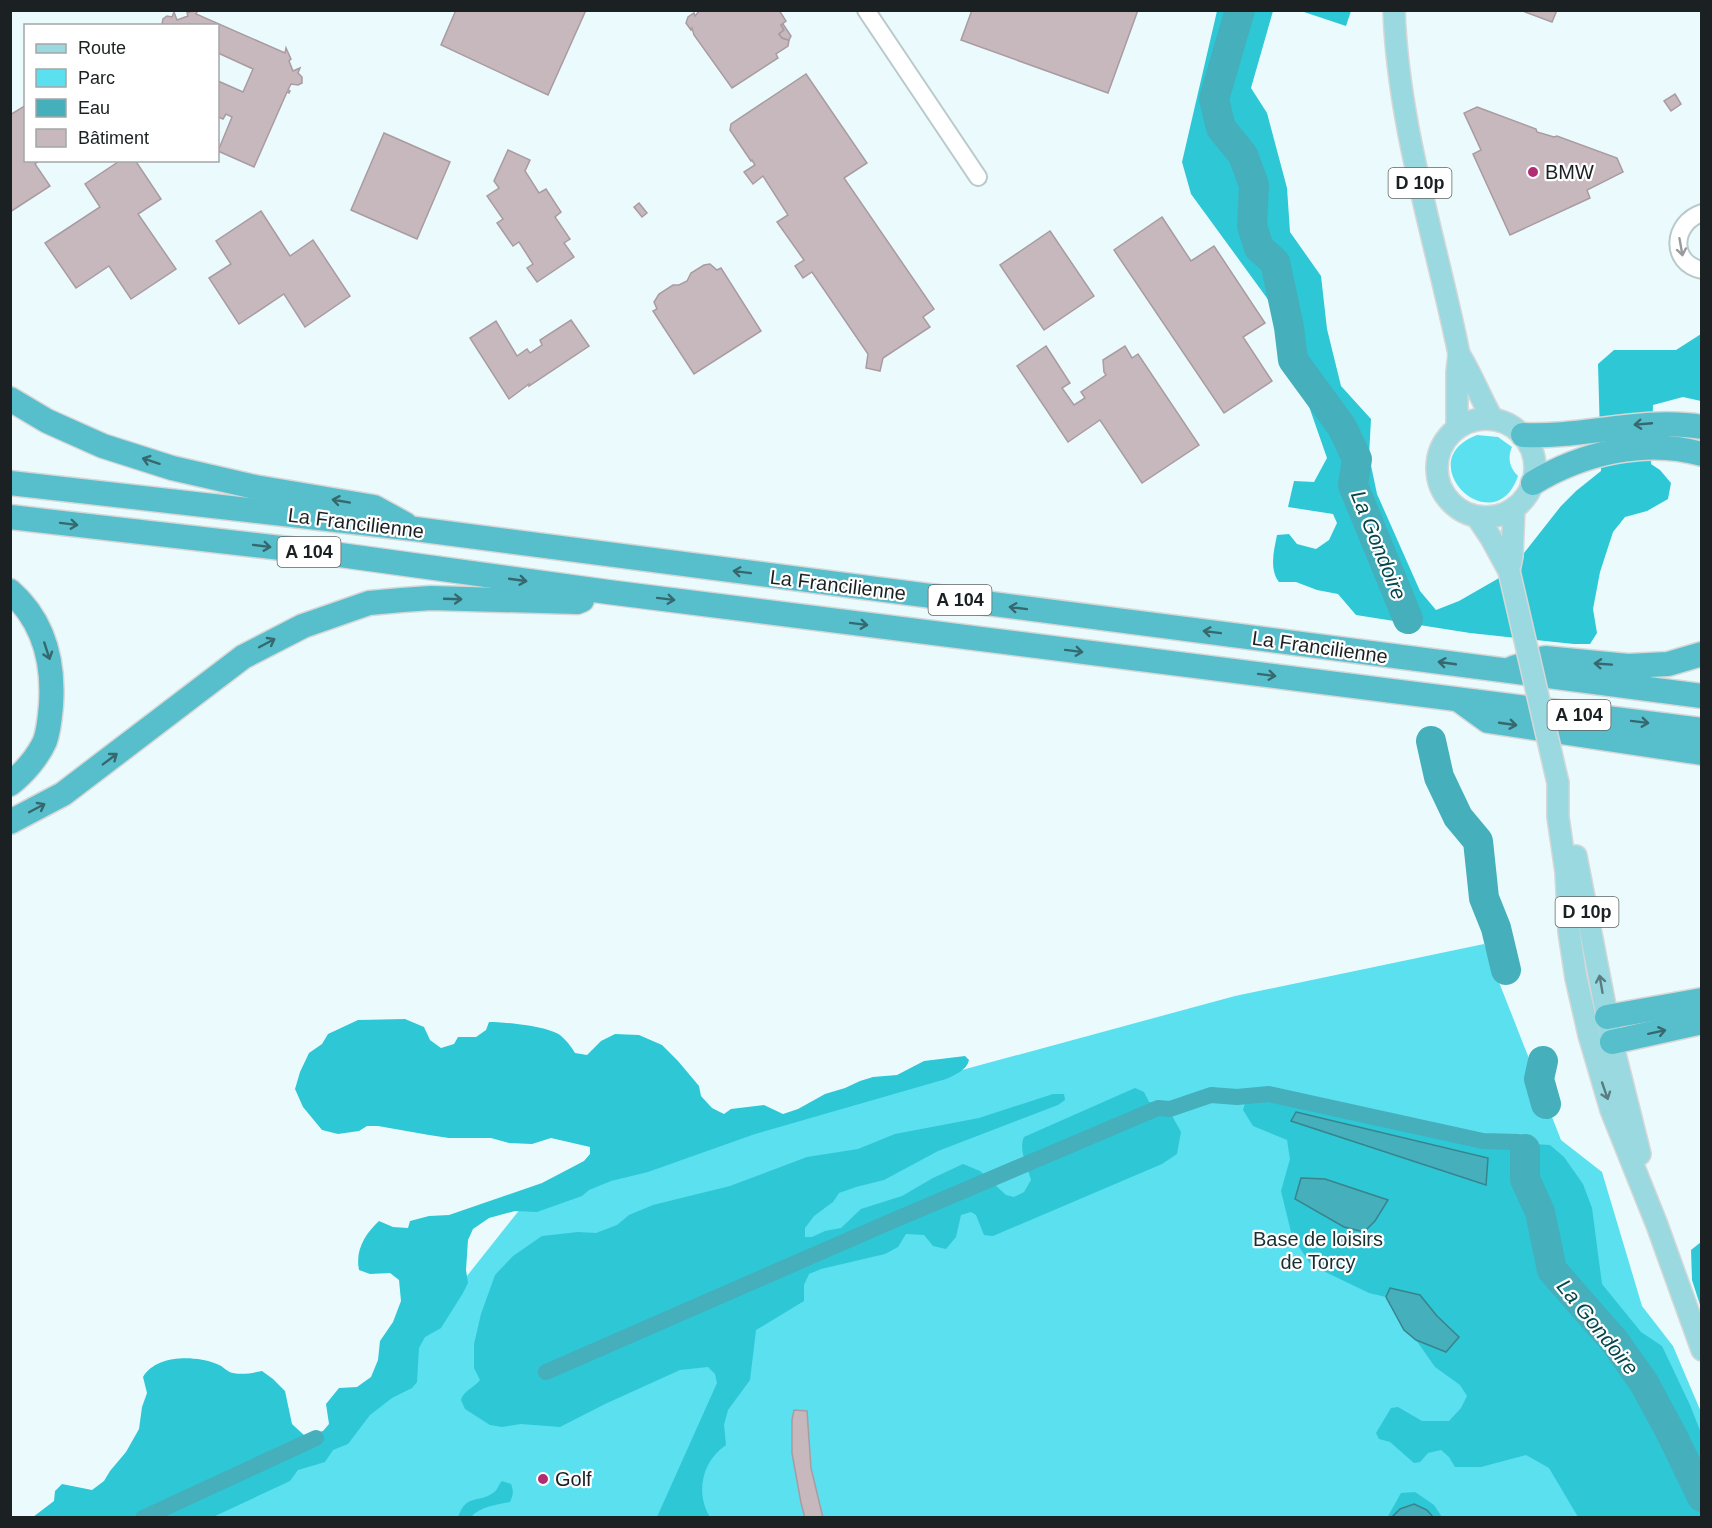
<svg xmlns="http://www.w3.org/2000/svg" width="1712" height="1528" font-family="Arial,sans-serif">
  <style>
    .green { fill: #5ae0ef }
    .forest { fill: #2ec7d6 }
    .water { fill: #45afbb; stroke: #38848d; stroke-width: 1.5 }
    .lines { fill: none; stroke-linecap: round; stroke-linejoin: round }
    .canal { stroke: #45afbb; stroke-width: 16 }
    .river { stroke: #45afbb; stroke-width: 30 }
    .building { fill: #c6b8bd; stroke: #a99ba0; stroke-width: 1.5 }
    .minor-casing { stroke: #bacacc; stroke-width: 20 }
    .major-casing { stroke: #d6d7d7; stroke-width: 24 }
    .highway-casing { stroke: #d6d7d7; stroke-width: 27 }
    .minor { stroke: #fff; stroke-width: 16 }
    .major { stroke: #9ad9e0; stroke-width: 21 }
    .highway { stroke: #56bfcb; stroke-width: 24 }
    .major-bridge-casing { stroke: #d6d7d7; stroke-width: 24; stroke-linecap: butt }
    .major-bridge { stroke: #9ad9e0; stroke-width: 21 }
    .oneway { stroke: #989b9c }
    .oneway2 { stroke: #36686e }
    .oneway3 { stroke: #5a7d81 }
    .poi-dot { fill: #b12c73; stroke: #fff; stroke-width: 2 }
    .labels { text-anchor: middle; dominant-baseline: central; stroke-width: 4.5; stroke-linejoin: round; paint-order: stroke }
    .shield { fill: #fff; stroke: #5f6464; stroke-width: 1.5 }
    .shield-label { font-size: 18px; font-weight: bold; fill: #1b2122 }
    .poi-label { font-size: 20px; fill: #1b2122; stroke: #fff; text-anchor: start }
    .street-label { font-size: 20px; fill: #1b2122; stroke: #fff }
    .park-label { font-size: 20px; fill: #183033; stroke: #fff }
    .water-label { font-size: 21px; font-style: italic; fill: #04474d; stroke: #fff }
  </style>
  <rect width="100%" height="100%" fill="#ebfbfd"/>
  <!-- green -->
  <g class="green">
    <path d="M1477,435L1498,437L1512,447C1507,458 1510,468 1518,476C1494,545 1408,461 1477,435Z"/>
    <path d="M1484,944L1561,1140L1602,1172L1642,1306L1673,1346L1701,1412V1517L175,1518L335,1442L521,1208L870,1095L1235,996Z"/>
  </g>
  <!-- forest -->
  <g class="forest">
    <path d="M1217,11H1273L1251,88L1267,113L1287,188L1290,232L1321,276L1327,329L1341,386L1371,419L1369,456L1377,494L1420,591L1436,610L1459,601L1513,570L1520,558L1561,506L1576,491L1601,471L1598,364L1614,350H1676L1701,334V401L1683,397L1653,405L1651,464L1660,470L1671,483L1668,499L1647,511L1625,517L1613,532L1600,572L1593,609L1597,633L1590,644H1574L1470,633L1356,615L1338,594L1317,590L1296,582H1279C1269,569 1274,550 1277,535L1289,534L1297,544L1316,549L1329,540L1337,523L1333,514L1288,507L1294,481L1314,482L1327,458L1275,309L1191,194L1182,162Z"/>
    <path d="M1301,11L1351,10V11L1346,26Z"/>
    <path d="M405,1019L424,1027L430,1040L441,1048L454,1044L458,1037H476L486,1030L489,1022C505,1022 547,1026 560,1035C566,1040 571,1046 575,1053L587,1055L601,1041L615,1034L639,1035L662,1045L678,1061L699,1086L701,1096L712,1108L724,1114L731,1109L764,1105L783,1114L798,1109L825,1094L845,1088L860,1081L873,1077L897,1075L924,1061L965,1056L969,1060C967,1070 955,1075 946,1079L755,1134L648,1172L611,1181L589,1190L582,1196L537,1212L515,1211L489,1218L473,1229L468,1240L466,1270L468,1283L463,1293L441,1328L425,1337L419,1348L417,1382L412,1388L392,1398L370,1415L348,1444L333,1450L325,1462L298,1470L290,1481L213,1517H33L54,1501L55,1491L62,1484L92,1490L104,1481L110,1471L126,1452L139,1429L142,1407L147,1393L143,1377C156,1355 194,1355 217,1364C223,1366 227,1372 233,1373C243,1375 252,1373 262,1371L273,1379L285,1391L292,1424L305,1436L323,1431L329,1424L326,1404L339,1388L357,1387L371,1377L378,1360L380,1341L393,1322L401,1301L399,1280L390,1273L370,1274L359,1270C355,1250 365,1234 379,1221L393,1227L408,1228L410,1221L429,1216L449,1215L542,1183L584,1161L590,1154V1147L551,1138L532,1144L509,1143L491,1138H449L429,1135L378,1126H367L359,1131L338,1134L322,1130L303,1107L295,1089L300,1072L309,1053L322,1044L328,1034L358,1020Z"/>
    <path d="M1135,1088L1144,1092L1149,1102L1166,1105L1181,1132L1177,1154L1162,1164L993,1236L984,1235L976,1215L971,1212L961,1215L956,1237L946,1249L933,1246L924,1235L906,1234L898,1247L885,1254L821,1269L809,1274L804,1285V1301L756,1330L750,1380L728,1410L724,1425L726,1445C702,1461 695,1493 710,1517H657L717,1383L715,1374L708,1367L680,1370L605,1404L560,1427L521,1424L502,1427L490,1425L465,1409L461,1400C464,1390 474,1388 480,1380L474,1368V1344L481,1314L495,1275L513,1256L542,1236L578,1232L596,1233L617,1225L629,1215L653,1205L730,1186L807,1157L858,1149L895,1134L979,1118L1053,1094H1064L1065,1100L1058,1105L938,1151L884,1180L856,1187L839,1193L833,1202L814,1216L805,1228V1237H812L825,1231L841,1228L861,1209L902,1196L933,1178L963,1164L980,1171L1006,1195L1014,1197L1024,1192L1031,1180C1028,1167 1018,1150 1024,1137Z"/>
    <path d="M1269,1094L1387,1122L1483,1141L1550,1145L1564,1157L1583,1184L1592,1208L1602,1284L1641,1332L1662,1346L1690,1405L1701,1433V1517H1578L1549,1468L1526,1455L1481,1467H1455L1449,1457L1441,1450L1428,1453L1420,1462L1414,1463L1390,1442L1379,1439L1376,1433L1391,1408L1398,1407L1422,1421H1449L1461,1408L1467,1396L1460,1385L1435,1367L1416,1340L1404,1330L1386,1297L1369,1293L1311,1265L1292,1236L1281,1191L1290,1159L1287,1140L1253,1126L1243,1110L1247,1097Z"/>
    <path d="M1701,1242V1308L1692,1280L1691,1250Z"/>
    <path d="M502,1481L511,1484C514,1491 513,1495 510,1502C496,1505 481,1506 471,1517H458C467,1493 477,1504 493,1493C498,1490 498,1485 502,1481Z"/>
    <path d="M1415,1492L1434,1505L1442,1517H1433L1427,1510L1387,1518L1401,1493Z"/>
  </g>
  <!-- water -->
  <g class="water">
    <path d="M1296,1112L1488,1158L1486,1185L1291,1121Z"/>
    <path d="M1301,1178L1325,1179L1388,1200L1375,1221L1364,1232L1344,1227L1295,1199Z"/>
    <path d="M1390,1288L1420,1295L1437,1316L1459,1337L1446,1352L1416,1340L1404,1330L1386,1297Z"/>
    <path d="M1414,1504L1427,1510L1433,1517H1392L1400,1509Z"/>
  </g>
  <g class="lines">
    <!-- canal -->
    <g class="canal">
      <path d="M546,1372L885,1224L1158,1108L1170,1109L1211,1095L1237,1097L1269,1094L1483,1141L1518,1142L1525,1149"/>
      <path d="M143,1518L316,1438"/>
    </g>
    <!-- river -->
    <g class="river">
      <path d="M1240,10L1214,99L1221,128L1243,155L1254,185L1252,226L1259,248L1275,262L1289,327L1293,360L1342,427L1357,459L1353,485L1408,619"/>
      <path d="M1431,741L1439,777L1458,817L1478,841L1484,898L1496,928L1506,970"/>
      <path d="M1543,1061L1539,1079L1546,1104"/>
      <path d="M1525,1149V1179L1540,1212L1552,1270L1615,1342L1644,1383L1672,1435L1702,1497"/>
    </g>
  </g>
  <!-- building -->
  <g class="building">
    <path d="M194,10H198L196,14L285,53L286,48L291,59L289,61L293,71L300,68L298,73L302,77V83L298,85L291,84L288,90L290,91L289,93L287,92L254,167L218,151L232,117L226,114L223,119L218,117V81L243,92L253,69L218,53V26H163L162,24L163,19L167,16L172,17L174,12L177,20L188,16L187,13Z"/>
    <path d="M456,10H586L548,95L441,45Z"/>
    <path d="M700,10H779L786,21L781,25L784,30L779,34L782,38L789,40L788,46L776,54L778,58L732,88L694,35L692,28L691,30L686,23L688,17L694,13L695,16Z"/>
    <path d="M972,10H1138L1108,93L961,40Z"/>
    <path d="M1525,10H1557L1552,22L1525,12Z"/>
    <path d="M783,24L791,36L789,40L782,38L779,34L784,30L781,25Z"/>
    <path d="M806,74L867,163L844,178L934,309L923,317L930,327L883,358L880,371L866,368L868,354L812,272L803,278L795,266L804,260L777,222L788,215L763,176L753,184L744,172L755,165L752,160L751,161L730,130L731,124Z"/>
    <path d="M1675,94L1681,104L1671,111L1664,101Z"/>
    <path d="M26,105V160H40L35,164L50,186L10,212V115Z"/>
    <path d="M1477,107L1536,129L1537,132L1554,137L1557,136L1617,158L1623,172L1587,190L1590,198L1510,235L1473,154L1481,150L1464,113Z"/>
    <path d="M384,133L450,162L417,239L351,210Z"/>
    <path d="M508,150L530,160L525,171L539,193L546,189L561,212L555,217L570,239L564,243L574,257L537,282L527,268L533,264L519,242L513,246L497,223L503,219L487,196L499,188L494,181Z"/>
    <path d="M121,160H135L161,199L138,214L176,269L131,299L109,266L76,288L45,243L100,207L85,184Z"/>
    <path d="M639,203L647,213L642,217L634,207Z"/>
    <path d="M261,211L290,256L313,240L350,296L305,327L284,294L239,324L209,278L231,264L216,241Z"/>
    <path d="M1162,217L1191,261L1214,246L1265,323L1243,337L1272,381L1224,413L1114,250Z"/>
    <path d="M1050,231L1094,296L1044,330L1000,265Z"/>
    <path d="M710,264L717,270L721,268L761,331L694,374L653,311L657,309L654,302L659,294L673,285H679L687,281L691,273L704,265Z"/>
    <path d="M571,320L589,346L529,386V384L509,399L470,338L496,321L517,356L527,349L530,353L542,345L540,340Z"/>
    <path d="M1046,346L1070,383L1062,388L1074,405L1085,398L1081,392L1106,375L1104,372L1103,360L1125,346L1132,358L1138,354L1199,445L1142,483L1100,420L1068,442L1017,366Z"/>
    <path d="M794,1410L807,1411L811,1468L823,1518H805L801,1503L792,1453V1420Z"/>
  </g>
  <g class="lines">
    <!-- minor casing -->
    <g class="minor-casing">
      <g id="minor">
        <path d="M866,10L978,177"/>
        <path d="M1702,213C1672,223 1669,263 1702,270"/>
      </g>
    </g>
    <!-- major casing -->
    <g class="major-casing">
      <g id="major">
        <path d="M1394,10C1398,127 1436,240 1459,354L1457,372V427"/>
        <path d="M1459,354C1472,375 1480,397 1492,418"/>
        <circle cx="1486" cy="468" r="49"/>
        <path d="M1477,517L1491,538L1509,571"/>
        <path d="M1509,571L1512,556L1514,508"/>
        <path d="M1558,783V817L1566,872L1569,932L1576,978L1589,1035L1611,1110L1657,1225L1702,1350"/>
        <path d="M1576,856L1612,1042L1640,1154"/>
      </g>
    </g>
    <!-- highway casing -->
    <g class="highway-casing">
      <g id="highway">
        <path d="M10,399L47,421L103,446L172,468L255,487L374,507L405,524"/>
        <path d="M1523,435C1583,438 1641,417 1702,427"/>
        <path d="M10,483L415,529L1702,696"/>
        <path d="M1533,483C1582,453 1646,438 1702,454"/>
        <path d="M10,517L333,554L608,592L1702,730"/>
        <path d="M10,591C44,621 54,661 51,705C50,716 49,730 45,741C38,757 23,774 10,784"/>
        <path d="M1513,668L1545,658L1628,666L1668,664L1702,654"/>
        <path d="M1459,700L1488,721L1702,753"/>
        <path d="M10,822L63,794L243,657L303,626L369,603L402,600L431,598L577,602L582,600"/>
        <path d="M1607,1017L1702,1000"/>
        <path d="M1612,1042L1702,1022"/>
      </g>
    </g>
    <!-- minor -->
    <use href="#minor" class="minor"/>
    <!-- major -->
    <use href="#major" class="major"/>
    <!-- highway -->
    <use href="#highway" class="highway"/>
    <!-- major-bridge casing -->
    <g class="major-bridge-casing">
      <path id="major-bridge" d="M1509,571L1558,783"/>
    </g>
    <!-- major-bridge -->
    <use href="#major-bridge" class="major-bridge"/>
  </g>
  <!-- one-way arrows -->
  <defs><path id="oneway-shaft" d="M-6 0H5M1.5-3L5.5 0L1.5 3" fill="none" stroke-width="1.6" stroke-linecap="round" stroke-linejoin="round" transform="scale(1.5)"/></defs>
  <use class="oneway" href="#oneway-shaft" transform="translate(1681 247) rotate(80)"/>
  <g class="oneway2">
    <use href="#oneway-shaft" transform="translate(1643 424) rotate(175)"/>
    <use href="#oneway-shaft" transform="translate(151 461) rotate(-162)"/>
    <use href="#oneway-shaft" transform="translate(341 501) rotate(-170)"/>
    <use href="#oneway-shaft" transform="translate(69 524) rotate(7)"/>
    <use href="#oneway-shaft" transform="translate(262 546) rotate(7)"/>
    <use href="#oneway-shaft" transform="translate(742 572) rotate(-173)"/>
    <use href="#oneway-shaft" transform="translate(518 580) rotate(8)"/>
    <use href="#oneway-shaft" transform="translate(453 599) rotate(2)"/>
    <use href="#oneway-shaft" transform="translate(666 599) rotate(7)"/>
    <use href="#oneway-shaft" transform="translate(1018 608) rotate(-173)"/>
    <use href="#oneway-shaft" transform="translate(859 624) rotate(7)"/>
    <use href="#oneway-shaft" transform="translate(1212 632) rotate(-173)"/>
    <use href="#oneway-shaft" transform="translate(267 643) rotate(-28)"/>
    <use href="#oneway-shaft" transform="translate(47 651) rotate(72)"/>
    <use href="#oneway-shaft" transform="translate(1074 651) rotate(7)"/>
    <use href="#oneway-shaft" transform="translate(1447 663) rotate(-172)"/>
    <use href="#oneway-shaft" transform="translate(1603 664) rotate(-176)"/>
    <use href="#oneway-shaft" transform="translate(1267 675) rotate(7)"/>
    <use href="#oneway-shaft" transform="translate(1640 722) rotate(7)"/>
    <use href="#oneway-shaft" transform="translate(1508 724) rotate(8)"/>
    <use href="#oneway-shaft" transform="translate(110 759) rotate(-37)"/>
    <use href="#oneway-shaft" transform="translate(37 808) rotate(-28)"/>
    <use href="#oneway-shaft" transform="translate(1657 1032) rotate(-12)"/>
  </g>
  <g class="oneway3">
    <use href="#oneway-shaft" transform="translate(1601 984) rotate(-100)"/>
    <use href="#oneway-shaft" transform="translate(1605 1091) rotate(71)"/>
  </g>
  <!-- markers -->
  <g class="poi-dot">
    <circle cx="1533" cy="172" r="6"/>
    <circle cx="543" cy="1479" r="6"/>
  </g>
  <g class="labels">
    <!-- shield labels -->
    <g class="shield">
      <rect x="1388.5" y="168" width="63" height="30" rx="4.5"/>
      <rect x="277.5" y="537" width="63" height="30" rx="4.5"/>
      <rect x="928.5" y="585" width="63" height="30" rx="4.5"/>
      <rect x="1547.5" y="700" width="63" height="30" rx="4.5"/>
      <rect x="1555.5" y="897" width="63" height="30" rx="4.5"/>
    </g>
    <g class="shield-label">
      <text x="1420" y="183">D 10p</text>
      <text x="309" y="552">A 104</text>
      <text x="960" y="600">A 104</text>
      <text x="1579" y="715">A 104</text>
      <text x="1587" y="912">D 10p</text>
    </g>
    <!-- poi labels -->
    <g class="poi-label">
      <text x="1545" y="172">BMW</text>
      <text x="555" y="1479">Golf</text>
    </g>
    <!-- street labels -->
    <g class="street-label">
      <text transform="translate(356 523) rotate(7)">La Francilienne</text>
      <text transform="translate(838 585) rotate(7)">La Francilienne</text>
      <text transform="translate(1320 647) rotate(8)">La Francilienne</text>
    </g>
    <!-- park labels -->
    <g class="park-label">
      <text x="1318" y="1239">Base de loisirs<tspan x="1318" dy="23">de Torcy</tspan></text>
    </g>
    <!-- water labels -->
    <g class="water-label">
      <text transform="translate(1379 545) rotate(68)">La Gondoire</text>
      <text transform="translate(1598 1327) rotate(51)">La Gondoire</text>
    </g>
  </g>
  <!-- border -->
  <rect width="1712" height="1528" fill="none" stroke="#1b2122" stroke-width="24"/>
  <!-- legend -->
  <rect x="24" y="24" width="195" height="138" fill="#ffffff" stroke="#a4a6a7" stroke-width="1.5"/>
  <rect x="36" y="44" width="30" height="9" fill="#9ad9e0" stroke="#a4a6a7" stroke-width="1.5"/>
  <text x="78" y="54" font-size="18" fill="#1b2122">Route</text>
  <rect x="36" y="69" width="30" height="18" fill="#5ae0ef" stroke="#a4a6a7" stroke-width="1.5"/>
  <text x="78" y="84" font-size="18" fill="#1b2122">Parc</text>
  <rect x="36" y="99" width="30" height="18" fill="#45afbb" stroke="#a4a6a7" stroke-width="1.5"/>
  <text x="78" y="114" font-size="18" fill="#1b2122">Eau</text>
  <rect x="36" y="129" width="30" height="18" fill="#c6b8bd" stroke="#a4a6a7" stroke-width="1.5"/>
  <text x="78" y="144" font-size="18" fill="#1b2122">Bâtiment</text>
</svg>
